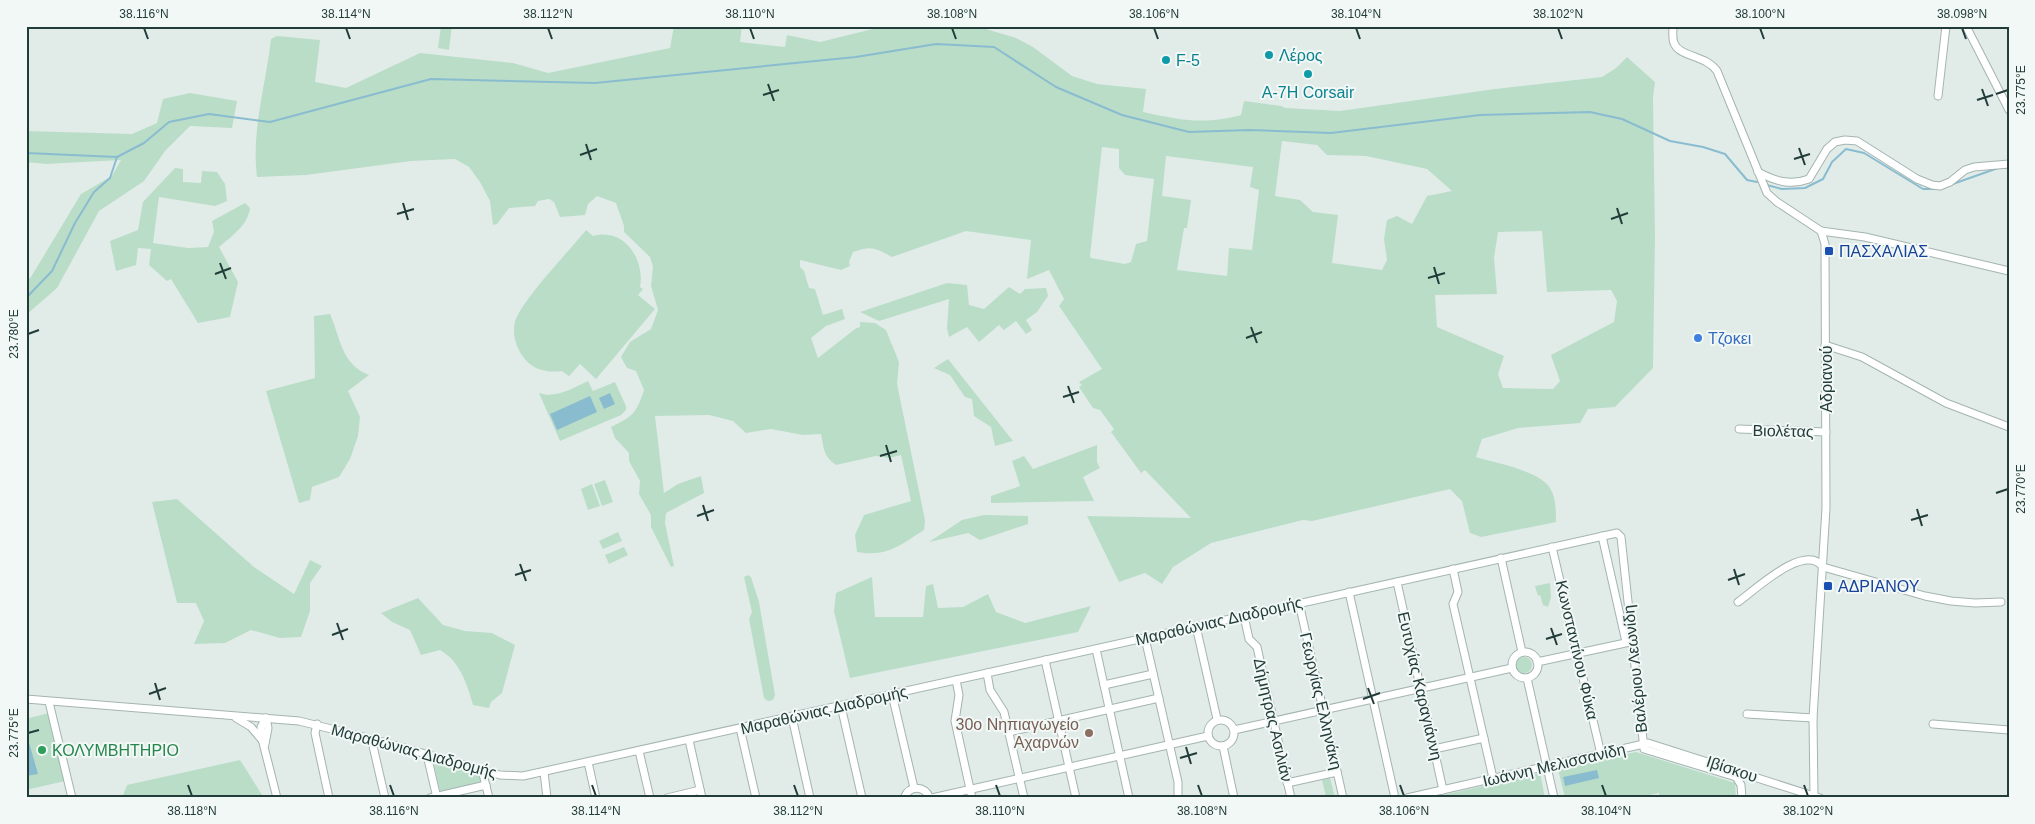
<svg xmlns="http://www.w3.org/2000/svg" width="2035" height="824" font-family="Arial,sans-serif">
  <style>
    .green { fill: #baddc8; fill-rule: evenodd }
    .water { fill: #8abcd0 }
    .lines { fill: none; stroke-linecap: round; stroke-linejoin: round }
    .stream { stroke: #8abcd0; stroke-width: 2 }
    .minor-casing { stroke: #a4b4b1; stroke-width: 9 }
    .minor { stroke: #fff; stroke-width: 7 }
    .ticks { fill: none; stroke: #223c39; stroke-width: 2 }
    .culture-dot { fill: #0f9aa8; stroke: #f2f8f6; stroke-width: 2 }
    .transit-dot { fill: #1a4fb4; stroke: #f2f8f6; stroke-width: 2 }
    .shop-dot { fill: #3f7fe0; stroke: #f2f8f6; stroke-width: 2 }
    .education-dot { fill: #8d6e63; stroke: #f2f8f6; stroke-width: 2 }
    .leisure-dot { fill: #2e9e5b; stroke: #f2f8f6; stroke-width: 2 }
    .labels { text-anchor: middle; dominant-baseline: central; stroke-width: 4; stroke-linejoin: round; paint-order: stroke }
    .culture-label { font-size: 16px; fill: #0d838f; stroke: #f2f8f6; text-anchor: start }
    .transit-label { font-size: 16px; fill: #164399; stroke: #f2f8f6; text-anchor: start }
    .shop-label { font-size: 16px; fill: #366cbe; stroke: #f2f8f6; text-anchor: start }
    .street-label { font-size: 16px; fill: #223c39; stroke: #f2f8f6 }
    .education-label { font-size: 16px; fill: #785e54; stroke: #f2f8f6; text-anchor: end }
    .leisure-label { font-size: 16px; fill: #27864d; stroke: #f2f8f6; text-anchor: start }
    .neatline { fill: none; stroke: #223c39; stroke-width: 2 }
    .ticks-label { font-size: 12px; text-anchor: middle; fill: #223c39 }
  </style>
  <rect width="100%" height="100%" fill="#e1ece9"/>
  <!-- green -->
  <g class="green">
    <path d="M441,26H452L449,50L438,48Z"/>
    <path d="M674,26H742L740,42L785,47L787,35L820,42L885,26H961L986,29L1016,38L1033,47L1072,76L1097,84L1146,89L1143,112C1180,120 1205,125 1241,115L1244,101L1281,106L1285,108L1340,111L1495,89L1602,77L1616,68L1627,57L1655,82L1653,98L1655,237L1653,368L1615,407L1588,409L1580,423L1518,428L1482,439L1476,457C1496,463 1540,471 1550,488C1556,498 1556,511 1556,522L1481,537L1470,533L1462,501L1450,489L1312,521L1303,520L1211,543L1173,567L1162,584L1145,573L1119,582L1087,516L1191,518L1145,470L1141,473L1111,432L1114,429L1100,410L1093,408L1079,387L1082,385L1079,382L1102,369L1059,306L1064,299L1049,270L1027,279L1031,240L966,231L892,257C876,248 871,245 853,252L849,262L850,266L841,270L800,260V267L804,271L809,288L815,289L823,315L842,309L845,319L826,326L811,338L818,358L855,329L860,327V322L875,323L886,330L899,362L897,384L925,520L924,530C899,546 887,557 857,552L855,535L864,515L911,501L901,455L889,458L876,456L836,465C823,456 824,448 821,434L803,435L771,429L746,433L733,421L709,415L655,416L664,493L678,484L701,476L704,493L666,513L665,523L674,566L671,567L651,527V515L639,494L640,481L629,461V453L615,438L611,427C633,416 636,414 644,390L636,371L627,368L621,357L630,342L651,329L658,310L651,286L653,267L650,257L624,232V226L616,203L597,196L588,204L585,215L560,217L554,202L549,199L538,201L535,206L509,208L497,224L493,225L490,201L480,182L469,167L455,159L411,161L306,175L257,177C251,131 266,84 271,39L277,36L320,40L315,82L346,88L420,53L513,63L548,73L670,48ZM1282,141L1317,145L1327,155L1366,156L1427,169L1452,191L1427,196L1412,224L1397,216L1387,220L1384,239L1387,260L1382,270L1332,263L1338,215L1313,212L1300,200L1275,196ZM1102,147L1119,149V168L1125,175L1154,179L1147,241L1136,244L1131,262L1125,264L1091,258L1090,256ZM1166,156L1253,167L1250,187L1259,190L1252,250L1229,248L1227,276L1177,270L1184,228H1187L1191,200L1162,196ZM1542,231L1547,292L1611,290L1617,301L1614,322L1551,355L1560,381L1553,389L1503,388L1498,374L1504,356L1437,327L1435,295L1497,294L1494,258L1498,232Z"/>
    <path d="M190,93L237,101L232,128L190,126L165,151L144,181L99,211L57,288L26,315V281L31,277L81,194L112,176L121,160L46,164L26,162V131L132,134L157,123L163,99Z"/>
    <path d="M175,168L183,169V182L201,183L202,171L217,172L225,184L227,201L215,206L159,197L153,243L188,248L208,247L214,232L212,221L245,203L250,208C248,225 232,236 219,247L238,282L230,317L198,323L171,279L167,281L149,265L151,249L138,248L136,265L116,271L110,241L138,230L143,202Z"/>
    <path d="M586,230L593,236C624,227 645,259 640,287L643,289L638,295L655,309L596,379L580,364L569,376L562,371C547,373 533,370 524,358C516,348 512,334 515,322C520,302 571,249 586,230Z"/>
    <path d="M947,283L967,285L969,305L984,309L1009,287L1020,294L1025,289L1046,288L1048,296L1037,312L1026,320L1032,330L1026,334L1016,321L1004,330L999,325L979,342L967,327L949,337L947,328L949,299L879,321L860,312Z"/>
    <path d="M330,314C341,339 341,364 369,375L348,391L360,417L358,436L350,459L339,477L312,487L310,500L299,503L266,391L315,378L314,316Z"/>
    <path d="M948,359L1013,441L995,446L991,427L974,416L972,399L965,397L950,375L934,368Z"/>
    <path d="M588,381L593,391L615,382L626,406V410L621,415L560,441L539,393C556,399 573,388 588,381Z"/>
    <path d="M1097,445V462L1100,468L1083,477L1094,501L991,503V496L1020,486L1012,461L1024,456L1033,469Z"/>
    <path d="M605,480L613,502L602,506L594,484Z"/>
    <path d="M592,484L600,506L588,510L581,489Z"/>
    <path d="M177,499L254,567L294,594L310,560L322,566L310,583V611L301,637L280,638L251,630L225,643L194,644L204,621L196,603H177L152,502Z"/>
    <path d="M984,515L1028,516V524L980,540L968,533L929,542L962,520Z"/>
    <path d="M618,532L622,541L603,549L599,541Z"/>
    <path d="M624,547L628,555L609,564L605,555Z"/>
    <path d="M748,575L751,577L759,602L775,695L773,700L768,701L764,698L749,619L752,612L744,577Z"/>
    <path d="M872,577L875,617H923L926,586L933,584L938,608L963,607L988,594L996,612L1025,623L1091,606L1078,632L850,678L834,611L836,593Z"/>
    <path d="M1550,583L1551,597L1548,607L1543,605L1540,595L1538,596L1535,586Z"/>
    <path d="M418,598L443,625L465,631L492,633L515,645L502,693L491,702L489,708L473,705C467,684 460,661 440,650L421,655L410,630L392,622L381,613Z"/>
    <circle cx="1524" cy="665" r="8"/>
    <path d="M49,713L65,781L26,790V714H28L29,718Z"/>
    <path d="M1636,752L1735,783L1736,798H1660L1659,793L1637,798H1565L1558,769Z"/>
    <path d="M240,760L264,798H122L127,785Z"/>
    <path d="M435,761L482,775L483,783L443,793L440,791L434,764Z"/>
    <path d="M1540,773L1545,798H1430Z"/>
    <path d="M1330,778L1335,798L1326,797L1322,780Z"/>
  </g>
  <!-- water -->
  <g class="water">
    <path d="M610,393L615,404L604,409L599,398Z"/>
    <path d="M590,396L597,412L557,430L550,414Z"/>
    <path d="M26,732L38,774L26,776Z"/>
    <path d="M1597,770L1599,778L1565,786L1563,777Z"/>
  </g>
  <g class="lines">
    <!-- stream -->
    <g class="stream">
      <path d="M26,153L117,157L144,143L169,122L209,114L270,122L431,79L595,83L856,57L936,44L994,47L1056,87L1122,115L1189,132L1249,130L1331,133L1480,115L1590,112L1622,119L1670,141L1703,147L1725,154L1747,180L1757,182"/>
      <path d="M1767,185L1782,189L1805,188L1823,179L1832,162L1846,149L1864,153L1923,189H1936"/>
      <path d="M1950,185L1998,168H2009"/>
      <path d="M26,298L52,271L75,223L94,192L110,178L117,157"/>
    </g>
    <!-- minor casing -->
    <g class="minor-casing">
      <g id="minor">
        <path d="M1673,26C1673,31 1672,38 1674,43C1679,57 1706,55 1717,71L1767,193L1777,202L1821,231L1825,244L1826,508L1813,718L1814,796"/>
        <path d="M1966,26L2009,110"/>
        <path d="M1938,96L1946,26"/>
        <path d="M1758,172C1775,181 1790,186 1809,179L1827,149L1835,142L1845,140L1857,141L1917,179L1932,185L1940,186L1950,182L1965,170L1974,167L2009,164"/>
        <path d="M1821,231L1865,237L2009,271"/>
        <path d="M1825,345L1862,357L1946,403L2009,427"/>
        <path d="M1739,429L1826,432"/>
        <path d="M1602,536L1626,642"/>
        <path d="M1552,547L1601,754"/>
        <path d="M1501,558L1522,652"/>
        <path d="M1453,569L1458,592L1453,604L1493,778"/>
        <path d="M1397,582L1443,790"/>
        <path d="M1349,592L1395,798"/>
        <path d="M1738,602C1755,590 1805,542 1823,567L1925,596L1951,601L1975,603L2001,602"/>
        <path d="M1299,603L1343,798"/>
        <path d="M1244,616L1249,639L1257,647L1291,798"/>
        <path d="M1196,626L1217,719"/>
        <path d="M1145,638L1178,782V798"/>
        <path d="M1096,649L1129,798"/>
        <circle cx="1525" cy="665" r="13"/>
        <path d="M1045,660L1076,798"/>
        <path d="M1537,662L1630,642"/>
        <path d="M987,673L990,690L1004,712L1024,798"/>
        <path d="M1527,678L1554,798"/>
        <path d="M956,680L959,695L955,721L972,798"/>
        <path d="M1104,685L1153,674"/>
        <path d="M892,694L914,788"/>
        <path d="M26,699L299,721L376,740L500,775L523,776L1617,533L1621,537L1644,749L1736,777L1741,785L1742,798"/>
        <path d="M49,702L72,798"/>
        <path d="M841,706L862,798"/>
        <path d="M1747,714L1813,718"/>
        <path d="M792,717L810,798"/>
        <path d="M236,718L251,727L262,740"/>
        <path d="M266,718L261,727V735L277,798"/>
        <circle cx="1221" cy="733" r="13"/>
        <path d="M317,724L315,733L329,798"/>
        <path d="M1933,724L2009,730"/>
        <path d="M740,728L756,798"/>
        <path d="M1234,730L1512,668"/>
        <path d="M1009,732L1159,698"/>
        <path d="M376,740L373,746L385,798"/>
        <path d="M689,740L702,798"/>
        <path d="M265,744L268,728L266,718"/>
        <path d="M1223,746L1234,798"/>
        <path d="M1434,749L1484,738"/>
        <path d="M639,751L650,798"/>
        <path d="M427,755L437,798"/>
        <path d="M588,762L596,798"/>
        <path d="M482,770L489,798"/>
        <path d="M544,772L547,798"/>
        <path d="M1287,783L1337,772"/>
        <path d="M430,798L486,785"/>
        <path d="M667,798L700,790"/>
        <path d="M904,798C909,785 924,785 930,798"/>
        <path d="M932,798L1208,736"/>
        <path d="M1407,798L1648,743L1820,798"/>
      </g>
    </g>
    <!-- minor -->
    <use href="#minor" class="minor"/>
  </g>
  <!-- ticks -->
  <path class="ticks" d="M144,28L148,39M346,28L350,39M548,28L552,39M750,28L754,39M952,28L956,39M1154,28L1158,39M1356,28L1360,39M1558,28L1562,39M1760,28L1764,39M1962,28L1966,39M768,84L774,101M1982,89L1988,106M1996,94L2008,90M763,95L779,90M1977,100L1993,95M586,144L591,160M1799,148L1805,165M580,155L597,149M1794,159L1810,154M403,203L408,220M1617,208L1622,224M397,214L414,209M1611,219L1628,213M220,263L226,279M1434,267L1439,284M215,274L231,268M1428,278L1445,273M1251,327L1257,343M28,334L39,330M1246,338L1262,332M1068,386L1074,403M1063,397L1079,392M886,445L891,462M880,456L897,451M1996,493L2008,489M703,505L708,521M1917,509L1922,526M697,516L714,510M1911,520L1928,515M520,564L526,581M1734,569L1739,585M515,575L531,570M1728,580L1745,574M337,623L343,640M1551,628L1557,645M332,635L348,629M1546,639L1562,634M155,683L160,700M1368,688L1374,704M149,694L166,688M1363,699L1380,693M28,733L39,730M1186,747L1191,764M1180,758L1197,753M188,785L192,796M390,785L394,796M592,785L596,796M794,785L798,796M996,785L1000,796M1198,785L1202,796M1400,785L1404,796M1602,785L1606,796M1804,785L1808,796"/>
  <!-- markers -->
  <g class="culture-dot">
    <circle cx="1269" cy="55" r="5"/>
    <circle cx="1166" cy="60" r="5"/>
    <circle cx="1308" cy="74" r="5"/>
  </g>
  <g class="transit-dot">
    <rect x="1824" y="246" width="10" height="10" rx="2.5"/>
    <rect x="1823" y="581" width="10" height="10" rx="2.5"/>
  </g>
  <circle class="shop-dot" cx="1698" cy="338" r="5"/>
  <circle class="education-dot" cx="1089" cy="733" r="5"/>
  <circle class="leisure-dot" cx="42" cy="750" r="5"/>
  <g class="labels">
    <!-- culture labels -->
    <g class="culture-label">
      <text x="1279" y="55">Λέρος</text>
      <text x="1176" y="60">F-5</text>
      <text x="1308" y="92" text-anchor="middle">A-7H Corsair</text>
    </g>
    <!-- transit labels -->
    <g class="transit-label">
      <text x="1839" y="251">ΠΑΣΧΑΛΙΑΣ</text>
      <text x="1838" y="586">ΑΔΡΙΑΝΟΥ</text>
    </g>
    <!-- shop labels -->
    <g class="shop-label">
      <text x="1708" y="338">Τζοκει</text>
    </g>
    <!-- street labels -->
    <g class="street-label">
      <text transform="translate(1826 379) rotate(-90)">Αδριανού</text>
      <text transform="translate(1783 431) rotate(1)">Βιολέτας</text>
      <text transform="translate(1219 621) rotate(-13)">Μαραθώνιας Διαδρομής</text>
      <text transform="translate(1577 650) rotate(77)">Κωνσταντίνου Φύκα</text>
      <text transform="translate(1635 669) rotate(-96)">Βαλέριου Λεωνίδη</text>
      <text transform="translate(1420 686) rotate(77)">Ευτυχίας Καραγιάννη</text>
      <text transform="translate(1321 701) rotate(77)">Γεωργίας Ελληνάκη</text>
      <text transform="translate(824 710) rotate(-13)">Μαραθώνιας Διαδρομής</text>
      <text transform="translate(1273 720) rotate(77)">Δήμητρας Ασιλιάν</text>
      <text transform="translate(414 751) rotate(15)">Μαραθώνιας Διαδρομής</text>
      <text transform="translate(1554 765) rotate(-13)">Ιωάννη Μελισσανίδη</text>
      <text transform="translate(1732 769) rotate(18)">Ιβίσκου</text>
    </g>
    <!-- education labels -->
    <g class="education-label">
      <text x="1079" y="724">30ο Νηπιαγωγείο<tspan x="1079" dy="18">Αχαρνών</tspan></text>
    </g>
    <!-- leisure labels -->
    <g class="leisure-label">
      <text x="52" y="750">ΚΟΛΥΜΒΗΤΗΡΙΟ</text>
    </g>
  </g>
  <!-- border -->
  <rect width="2035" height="824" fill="none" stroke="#f2f8f6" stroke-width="55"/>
  <rect x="28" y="28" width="1980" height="768" class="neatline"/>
  <g class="ticks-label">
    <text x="144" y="18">38.116°N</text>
    <text x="346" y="18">38.114°N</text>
    <text x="548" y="18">38.112°N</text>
    <text x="750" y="18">38.110°N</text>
    <text x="952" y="18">38.108°N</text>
    <text x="1154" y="18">38.106°N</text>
    <text x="1356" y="18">38.104°N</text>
    <text x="1558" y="18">38.102°N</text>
    <text x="1760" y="18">38.100°N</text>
    <text x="1962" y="18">38.098°N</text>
    <text transform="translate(2021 90) rotate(-90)" y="4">23.775°E</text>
    <text transform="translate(14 334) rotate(-90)" y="4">23.780°E</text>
    <text transform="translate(2021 489) rotate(-90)" y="4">23.770°E</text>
    <text transform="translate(14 733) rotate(-90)" y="4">23.775°E</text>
    <text x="192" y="815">38.118°N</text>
    <text x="394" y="815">38.116°N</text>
    <text x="596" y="815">38.114°N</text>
    <text x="798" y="815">38.112°N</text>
    <text x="1000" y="815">38.110°N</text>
    <text x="1202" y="815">38.108°N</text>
    <text x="1404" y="815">38.106°N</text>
    <text x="1606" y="815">38.104°N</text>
    <text x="1808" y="815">38.102°N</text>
  </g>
</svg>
